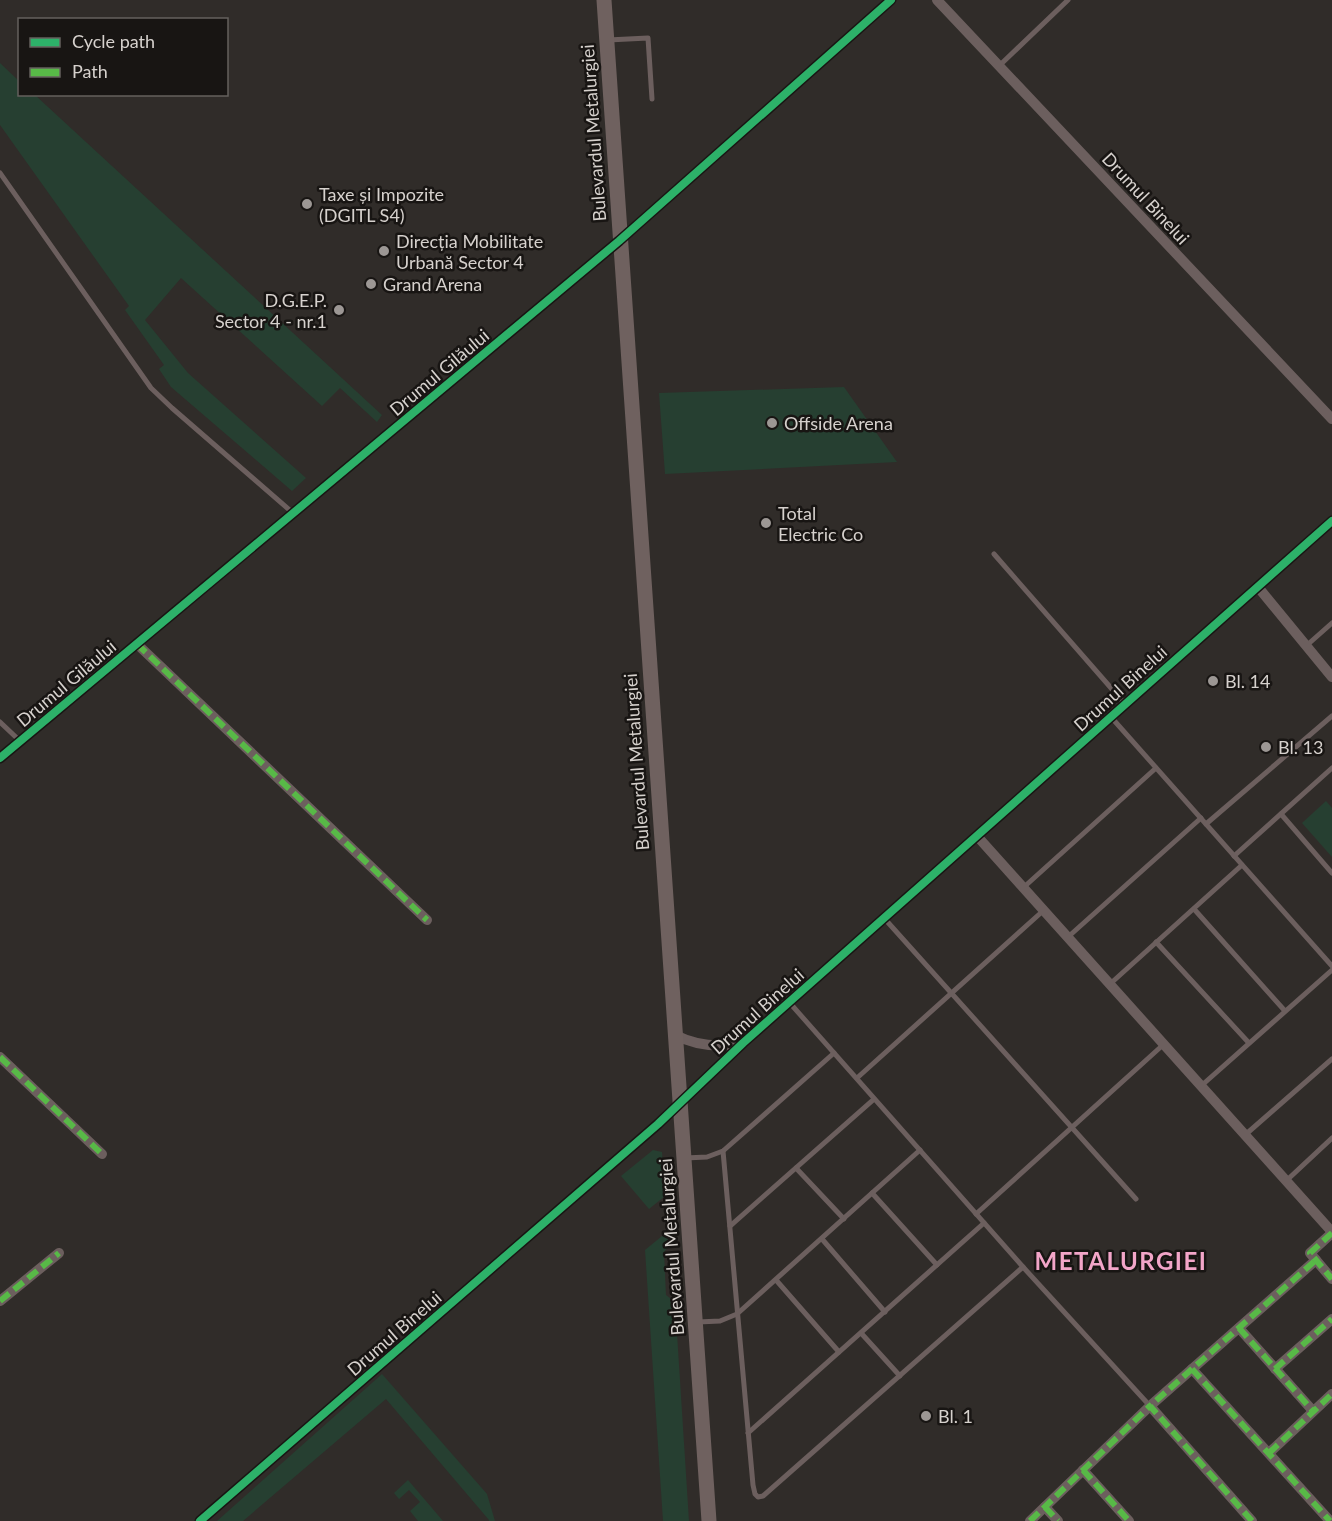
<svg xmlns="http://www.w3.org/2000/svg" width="1332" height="1521" font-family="Lato,sans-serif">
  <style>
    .green { fill: #263f31 }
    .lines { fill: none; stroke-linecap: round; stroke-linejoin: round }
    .lane { stroke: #6c5f5e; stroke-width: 5 }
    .street { stroke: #6c5f5e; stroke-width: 10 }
    .secondary { stroke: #6f615f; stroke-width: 15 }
    .quiet { stroke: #58b947; stroke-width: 6; stroke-dasharray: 12 6; stroke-linecap: butt }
    .cycleway-casing { stroke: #181513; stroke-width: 11 }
    .cycleway { stroke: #2db169; stroke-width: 8 }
    .poi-dot { fill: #9c9794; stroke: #181513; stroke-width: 2 }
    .labels { text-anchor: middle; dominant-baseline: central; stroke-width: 5; stroke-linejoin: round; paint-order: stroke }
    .street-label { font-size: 18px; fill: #d6d1cd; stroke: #181513 }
    .poi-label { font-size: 18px; fill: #d6d1cd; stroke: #181513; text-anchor: start }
    .district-label { font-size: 24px; font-weight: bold; letter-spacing: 1.5px; fill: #f2a5c8; stroke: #181513 }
  </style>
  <rect width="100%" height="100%" fill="#302c29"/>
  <!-- green -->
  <g class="green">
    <path d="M0,63L19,81L20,94L35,95L382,415L377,422L340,388L322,406L181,278L145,320L188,373L306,478L292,491L171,387L159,369L164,365L125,310L129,306L0,125Z"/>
    <path d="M844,387L897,462L665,474L659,393Z"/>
    <path d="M1326,801L1332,808V857L1302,823Z"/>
    <path d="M653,1150L662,1152L665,1196L649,1209L621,1176Z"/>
    <path d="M667,1232L670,1234L671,1243L664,1252L666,1295L675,1302L689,1521H663L645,1250Z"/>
    <path d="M382,1374L487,1494L495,1521H489V1520L386,1399L243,1521H217Z"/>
    <path d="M408,1480L443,1521H418L410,1511L420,1502L409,1490L399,1499L394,1493Z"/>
  </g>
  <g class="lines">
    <!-- lane -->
    <g class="lane">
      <path d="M608,40L648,38L652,99"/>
      <path d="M1000,65L1068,0"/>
      <path d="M0,173L151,388L172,408L293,513"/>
      <path d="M994,554L1125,704"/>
      <path d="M1306,646L1332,623"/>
      <path d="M1111,717L1332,966"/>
      <path d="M0,722L20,741"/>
      <path d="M1281,814L1332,873"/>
      <path d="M1206,824L1332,716"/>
      <path d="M1234,856L1332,768"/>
      <path d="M1024,887L1156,768"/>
      <path d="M1194,909L1285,1011"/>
      <path d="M884,918L1136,1199"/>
      <path d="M1068,937L1201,818"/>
      <path d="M1156,942L1249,1043"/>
      <path d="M1110,984L1242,865"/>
      <path d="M789,1002L1023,1267L1150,1406"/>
      <path d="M857,1078L1044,910"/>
      <path d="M1201,1086L1332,970"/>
      <path d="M1245,1135L1332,1059"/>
      <path d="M723,1151L753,1485L755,1494L758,1497L763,1496L1023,1267"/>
      <path d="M685,1158L707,1157L723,1151L834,1053"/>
      <path d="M796,1168L844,1219"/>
      <path d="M1286,1181L1332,1138"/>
      <path d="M872,1193L937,1265"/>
      <path d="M976,1214L1164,1044"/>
      <path d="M730,1226L874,1099"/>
      <path d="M822,1239L885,1312"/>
      <path d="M776,1280L839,1352"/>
      <path d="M698,1322L720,1321L737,1314L920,1150"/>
      <path d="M861,1333L900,1376"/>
      <path d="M748,1433L984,1223"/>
    </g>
    <!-- street -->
    <g class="street">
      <path d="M937,0L1332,419"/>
      <path d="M1258,587L1332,677"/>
      <path d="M137,644L427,920"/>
      <path d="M0,758L619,241L891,0"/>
      <path d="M977,836L1332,1232"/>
      <path d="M675,1035C697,1046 718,1048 742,1043"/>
      <path d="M0,1057L102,1154"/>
      <path d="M1332,1233L1310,1253L1332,1279"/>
      <path d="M0,1301L59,1253"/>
      <path d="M1239,1328L1313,1411"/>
      <path d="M1192,1369L1330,1521"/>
      <path d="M1275,1369L1332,1319"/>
      <path d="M1269,1453L1332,1394"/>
      <path d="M1083,1470L1129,1521"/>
      <path d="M1045,1507L1058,1521"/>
      <path d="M200,1521L658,1124L743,1043L1332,521"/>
      <path d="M1030,1521L1150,1406"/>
      <path d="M1252,1521L1150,1406L1316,1260"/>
    </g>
    <!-- secondary -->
    <path class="secondary" d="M604,0L709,1521"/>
    <!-- quiet -->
    <g class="quiet">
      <path d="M137,644L427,920"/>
      <path d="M0,1057L102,1154"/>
      <path d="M1332,1233L1310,1253L1332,1279"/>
      <path d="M0,1301L59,1253"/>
      <path d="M1239,1328L1313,1411"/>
      <path d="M1192,1369L1330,1521"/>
      <path d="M1275,1369L1332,1319"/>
      <path d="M1269,1453L1332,1394"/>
      <path d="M1083,1470L1129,1521"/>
      <path d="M1045,1507L1058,1521"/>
      <path d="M1030,1521L1150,1406"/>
      <path d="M1252,1521L1150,1406L1316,1260"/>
    </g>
    <!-- cycleway casing -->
    <g class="cycleway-casing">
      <g id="cycleway">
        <path d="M0,758L619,241L891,0"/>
        <path d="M200,1521L658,1124L743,1043L1332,521"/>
      </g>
    </g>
    <!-- cycleway -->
    <use href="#cycleway" class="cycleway"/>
  </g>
  <!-- markers -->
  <g class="poi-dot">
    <circle cx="307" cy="204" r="6"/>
    <circle cx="384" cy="251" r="6"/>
    <circle cx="371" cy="284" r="6"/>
    <circle cx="339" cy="310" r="6"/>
    <circle cx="772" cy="423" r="6"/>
    <circle cx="766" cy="523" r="6"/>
    <circle cx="1213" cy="681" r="6"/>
    <circle cx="1266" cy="747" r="6"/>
    <circle cx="926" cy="1416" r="6"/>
  </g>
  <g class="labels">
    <!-- street labels -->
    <g class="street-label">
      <text transform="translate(593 133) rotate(-94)">Bulevardul Metalurgiei</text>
      <text transform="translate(1146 198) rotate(47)">Drumul Binelui</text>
      <text transform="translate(439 372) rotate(-40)">Drumul Gilăului</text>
      <text transform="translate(66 683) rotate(-40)">Drumul Gilăului</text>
      <text transform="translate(1120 688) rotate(-42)">Drumul Binelui</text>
      <text transform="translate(636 762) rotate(-94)">Bulevardul Metalurgiei</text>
      <text transform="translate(757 1011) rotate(-42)">Drumul Binelui</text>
      <text transform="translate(671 1247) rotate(-94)">Bulevardul Metalurgiei</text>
      <text transform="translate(394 1333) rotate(-41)">Drumul Binelui</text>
    </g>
    <!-- poi labels -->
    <g class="poi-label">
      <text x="319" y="194">Taxe și Impozite<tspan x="319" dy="21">(DGITL S4)</tspan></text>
      <text x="396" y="241">Direcția Mobilitate<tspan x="396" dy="21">Urbană Sector 4</tspan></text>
      <text x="383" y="284">Grand Arena</text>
      <text x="327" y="300" text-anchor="end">D.G.E.P.<tspan x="327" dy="21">Sector 4 - nr.1</tspan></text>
      <text x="784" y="423">Offside Arena</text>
      <text x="778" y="513">Total<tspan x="778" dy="21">Electric Co</tspan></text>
      <text x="1225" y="681">Bl. 14</text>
      <text x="1278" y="747">Bl. 13</text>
      <text x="938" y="1416">Bl. 1</text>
    </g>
    <!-- district labels -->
    <g class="district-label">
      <text x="1121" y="1260">METALURGIEI</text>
    </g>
  </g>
  <!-- legend -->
  <rect x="18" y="18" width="210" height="78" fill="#181513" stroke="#64605d" stroke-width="1.5"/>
  <rect x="30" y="38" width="30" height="9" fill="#2db169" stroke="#64605d" stroke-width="1.5"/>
  <text x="72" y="48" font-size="18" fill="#d6d1cd">Cycle path</text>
  <rect x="30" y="68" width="30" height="9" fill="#58b947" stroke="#64605d" stroke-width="1.5"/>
  <text x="72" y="78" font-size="18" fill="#d6d1cd">Path</text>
</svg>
